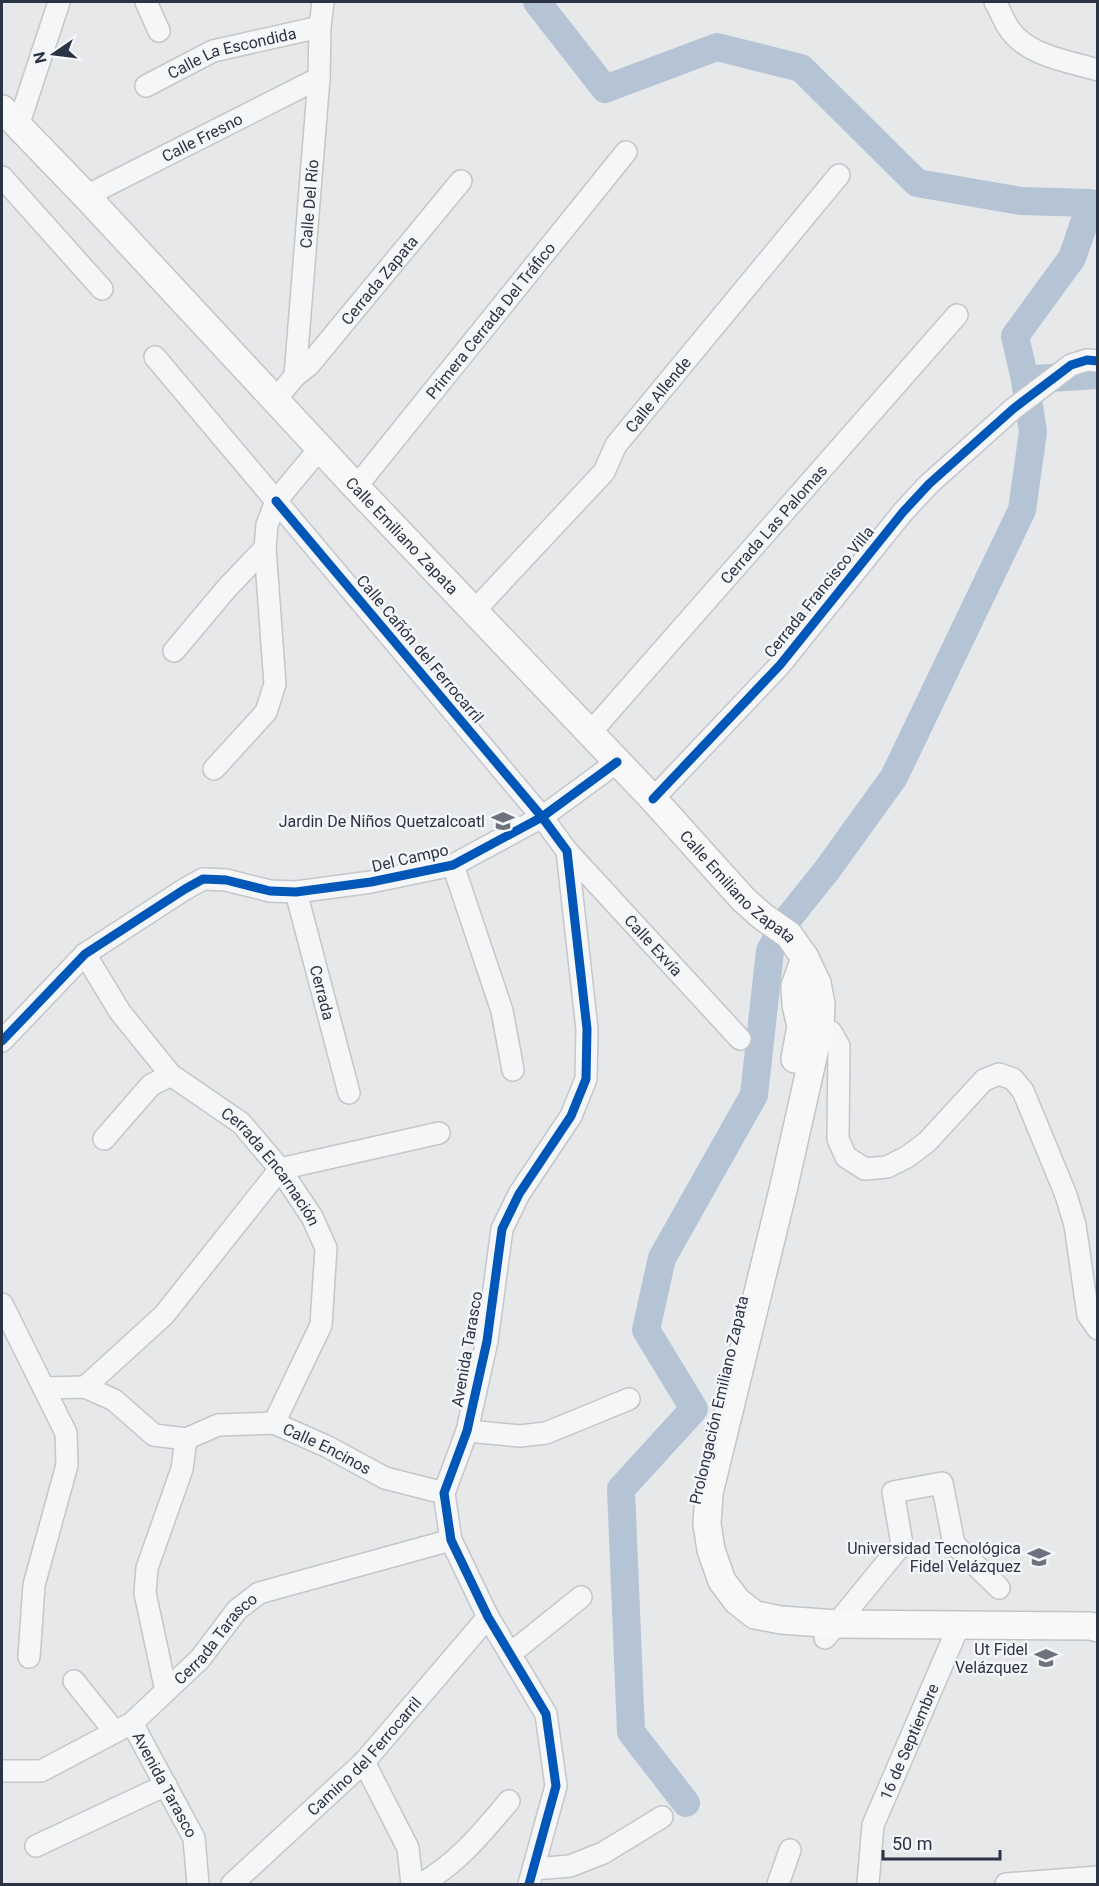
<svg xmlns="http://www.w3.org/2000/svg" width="1099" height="1886" font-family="Roboto,sans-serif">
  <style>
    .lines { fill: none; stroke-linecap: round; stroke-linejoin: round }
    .river { stroke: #b4c4d5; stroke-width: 28 }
    .minor-casing { stroke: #c4c6c8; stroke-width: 24 }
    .major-casing { stroke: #c2c5c8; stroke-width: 30 }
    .minor { stroke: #f5f6f7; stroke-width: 21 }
    .major { stroke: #f8f8f8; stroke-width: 27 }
    .cycleway-casing { stroke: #f4f6f9; stroke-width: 13 }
    .cycleway { stroke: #0057b8; stroke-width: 9 }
    .labels { text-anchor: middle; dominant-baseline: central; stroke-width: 5; stroke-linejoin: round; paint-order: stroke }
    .street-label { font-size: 16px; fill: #2b3445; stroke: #f4f6f9 }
    .poi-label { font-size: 16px; fill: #2b3445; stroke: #f4f6f9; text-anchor: end }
  </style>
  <rect width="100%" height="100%" fill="#e6e8ea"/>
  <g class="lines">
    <!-- river -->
    <g class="river">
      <path d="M537,2L605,89L717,47L801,68L917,183L1021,201L1091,203L1072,258L1015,336L1025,380L1033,432L1022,510L894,777L827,870L787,920L770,951L754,1095L662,1258L646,1330L694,1409L621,1489L631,1732L686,1803"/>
      <path d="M1034,379L1098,375"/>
    </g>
    <!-- minor casing -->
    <g class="minor-casing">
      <g id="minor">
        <path d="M146,2L159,31"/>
        <path d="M995,2C1000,10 1003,19 1008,27C1026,56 1068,61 1098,70"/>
        <path id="s1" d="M146,86L213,51L320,27"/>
        <path d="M18,126L59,2"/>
        <path d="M2,177L102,289"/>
        <path id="s2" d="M86,196L319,78"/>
        <path d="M155,357L542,817L567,851L587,1029L586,1079L571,1116L519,1194L502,1229L487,1341L467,1431L444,1493L451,1540L488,1617L546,1714L556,1786L529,1884"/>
        <path id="s3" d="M295,376L309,365L461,181"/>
        <path id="s4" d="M275,400L295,376L319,78L320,27L323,2"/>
        <path id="s5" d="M356,487L626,152"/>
        <path id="s6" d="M475,610L604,472L616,445L839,175"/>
        <path d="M174,651L227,588L265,548"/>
        <path id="s7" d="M590,733L957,315"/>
        <path d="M214,769L266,712L275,684L265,548L267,525L276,501L320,448"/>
        <path d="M653,799L780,665L903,512L929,484L1013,409L1071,365L1087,360L1098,361"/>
        <path id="s8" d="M567,851L740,1039"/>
        <path d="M453,865L502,1011L513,1070"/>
        <path id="s9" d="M296,892L349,1093"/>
        <path id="s10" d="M85,954L120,1012L171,1075L241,1123L280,1169L312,1217L326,1248L321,1325L274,1423"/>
        <path d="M806,1026H820L831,1032L839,1046L838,1139L846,1157L865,1169L887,1167L907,1157L927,1142L984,1080L999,1074L1013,1079L1023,1091L1066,1195L1075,1225L1088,1315L1098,1329"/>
        <path d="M2,1041L85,954L185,889L203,879L226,880L270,891L296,892L371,882L453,865L542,817L617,762"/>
        <path d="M104,1139L151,1085L171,1075"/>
        <path d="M2,1304L66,1433L67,1465L34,1585L29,1657"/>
        <path d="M85,1387L164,1315L280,1169L439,1133"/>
        <path id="s11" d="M44,1388L85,1387L114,1400L154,1435L186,1439L218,1425L274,1423L328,1447L385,1478L444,1493"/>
        <path d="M467,1431L520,1436L546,1433L629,1399"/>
        <path d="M825,1638L902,1544L893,1492L942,1483L954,1544L999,1588"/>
        <path d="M510,1654L581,1597"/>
        <path d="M74,1681L115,1732"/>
        <path d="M166,1691L145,1593L147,1568L182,1469L186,1439"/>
        <path id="s12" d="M132,1723L194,1838L198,1884"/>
        <path d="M364,1762L408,1848L412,1884"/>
        <path id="s13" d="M2,1771H41L132,1723L200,1659L237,1610L259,1593L451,1540"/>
        <path d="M36,1846L166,1785"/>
        <path d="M534,1869L570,1866L603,1853L662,1817"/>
        <path id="s14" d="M232,1884L364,1762L488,1617"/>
        <path d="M421,1884C457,1864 482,1833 509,1801"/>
        <path d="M778,1884L790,1850"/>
        <path id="s15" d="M868,1884L873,1825L960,1623"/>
        <path d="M1006,1884L1098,1877"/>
      </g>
    </g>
    <!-- major casing -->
    <g class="major-casing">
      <g id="major">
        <path id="s16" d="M2,109L86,196L356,487L653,799L743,899L762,916L789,935L805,958L817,983L821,1004L820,1026L783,1190L709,1493L707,1524L711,1550L722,1581L737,1601L755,1615L781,1620L837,1624L1090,1626L1098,1628"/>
        <path d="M795,1059L801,1026L796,1005L795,986L805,958"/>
      </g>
    </g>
    <!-- minor -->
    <use href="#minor" class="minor"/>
    <!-- major -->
    <use href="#major" class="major"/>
    <!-- cycleway casing -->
    <g class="cycleway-casing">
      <g id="cycleway">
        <path d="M276,501L542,817L567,851L587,1029L586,1079L571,1116L519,1194L502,1229L487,1341L467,1431L444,1493L451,1540L488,1617L546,1714L556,1786L529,1884"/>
        <path d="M653,799L780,665L903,512L929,484L1013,409L1071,365L1087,360L1098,361"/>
        <path d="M2,1041L85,954L185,889L203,879L226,880L270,891L296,892L371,882L453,865L542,817L617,762"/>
      </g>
    </g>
    <!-- cycleway -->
    <use href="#cycleway" class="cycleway"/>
  </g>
  <!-- icons -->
  <defs>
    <g id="school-bare" transform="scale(1.8)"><path d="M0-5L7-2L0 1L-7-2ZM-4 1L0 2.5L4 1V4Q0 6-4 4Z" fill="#6c737f" stroke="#f4f6f9" stroke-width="2.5" paint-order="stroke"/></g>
    <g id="university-bare" transform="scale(1.8)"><path d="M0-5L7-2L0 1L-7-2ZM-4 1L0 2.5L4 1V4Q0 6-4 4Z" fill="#6c737f" stroke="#f4f6f9" stroke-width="2.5" paint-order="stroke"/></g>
  </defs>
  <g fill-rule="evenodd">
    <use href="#school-bare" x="503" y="821"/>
    <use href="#school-bare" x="1039" y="1557"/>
    <use href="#university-bare" x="1046" y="1658"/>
  </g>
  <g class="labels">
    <!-- street labels -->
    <g class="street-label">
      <text stroke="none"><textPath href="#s1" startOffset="93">Calle La Escondida</textPath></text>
      <text stroke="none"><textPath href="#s2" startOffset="130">Calle Fresno</textPath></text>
      <text stroke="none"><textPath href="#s4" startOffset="204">Calle Del Río</textPath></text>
      <text stroke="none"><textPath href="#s3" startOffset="128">Cerrada Zapata</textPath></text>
      <text stroke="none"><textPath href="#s5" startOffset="214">Primera Cerrada Del Tráfico</textPath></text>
      <text stroke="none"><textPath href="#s6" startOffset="284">Calle Allende</textPath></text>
      <text stroke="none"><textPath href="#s7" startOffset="278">Cerrada Las Palomas</textPath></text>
      <text stroke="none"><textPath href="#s16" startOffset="585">Calle Emiliano Zapata</textPath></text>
      <text transform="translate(819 592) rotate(-51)">Cerrada Francisco Villa</text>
      <text transform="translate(420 649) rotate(50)">Calle Cañón del Ferrocarril</text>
      <text transform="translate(410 858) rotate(-13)">Del Campo</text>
      <text stroke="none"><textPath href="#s16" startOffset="1071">Calle Emiliano Zapata</textPath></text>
      <text stroke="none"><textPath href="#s8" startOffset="128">Calle Exvía</textPath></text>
      <text stroke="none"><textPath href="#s9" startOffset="104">Cerrada</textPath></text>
      <text stroke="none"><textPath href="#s10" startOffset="286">Cerrada Encarnación</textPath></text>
      <text transform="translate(467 1349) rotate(-80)">Avenida Tarasco</text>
      <text transform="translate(719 1400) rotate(-77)">Prolongación Emiliano Zapata</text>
      <text stroke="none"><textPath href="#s11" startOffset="308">Calle Encinos</textPath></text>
      <text stroke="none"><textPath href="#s13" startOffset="261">Cerrada Tarasco</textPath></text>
      <text stroke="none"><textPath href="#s15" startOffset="150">16 de Septiembre</textPath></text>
      <text stroke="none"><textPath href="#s14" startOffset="184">Camino del Ferrocarril</textPath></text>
      <text stroke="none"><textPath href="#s12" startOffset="70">Avenida Tarasco</textPath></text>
    </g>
    <!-- poi labels -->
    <g class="poi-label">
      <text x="485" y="821">Jardin De Niños Quetzalcoatl</text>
      <text x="1021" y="1548">Universidad Tecnológica<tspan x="1021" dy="18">Fidel Velázquez</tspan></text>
      <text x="1028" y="1649">Ut Fidel<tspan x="1028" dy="18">Velázquez</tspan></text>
    </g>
  </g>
  <!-- border -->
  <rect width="1099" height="1886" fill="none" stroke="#2b3445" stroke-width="6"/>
  <!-- north arrow -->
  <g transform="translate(54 54) rotate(256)" stroke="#f4f6f9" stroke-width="4.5" paint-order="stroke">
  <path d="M0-4.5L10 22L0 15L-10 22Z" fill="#2b3445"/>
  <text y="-9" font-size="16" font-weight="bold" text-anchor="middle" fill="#2b3445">N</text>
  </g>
  <!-- scale -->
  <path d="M883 1850v9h117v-9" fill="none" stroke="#2b3445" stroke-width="3"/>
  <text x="892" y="1850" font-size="18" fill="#2b3445" stroke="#f4f6f9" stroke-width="4.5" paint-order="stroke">50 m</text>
</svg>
